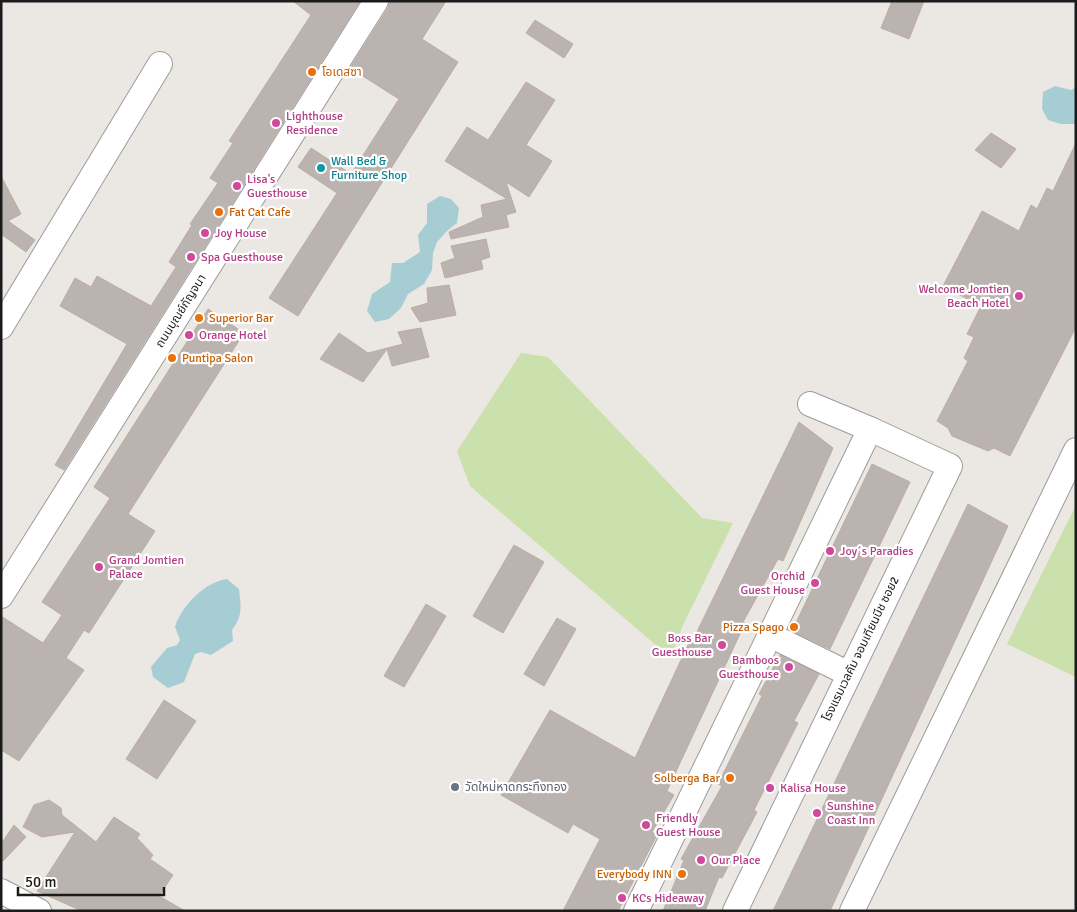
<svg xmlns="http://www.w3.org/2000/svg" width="1077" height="912" font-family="Signika,'Noto Sans Thai',sans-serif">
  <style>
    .grass { fill: #cae0ad }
    .water { fill: #a7cdd4 }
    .building { fill: #bbb3af; stroke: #bbada6 }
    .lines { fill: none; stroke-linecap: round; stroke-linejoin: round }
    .minor-casing { stroke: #9c9c9c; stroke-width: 26 }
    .minor { stroke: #fff; stroke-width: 24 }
    .food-dot { fill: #e8710a; stroke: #fff; stroke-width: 2 }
    .hotel-dot { fill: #d1479c; stroke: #fff; stroke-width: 2 }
    .culture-dot { fill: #0f9aa8; stroke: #fff; stroke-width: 2 }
    .worship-dot { fill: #6b7280; stroke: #fff; stroke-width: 2 }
    .labels { text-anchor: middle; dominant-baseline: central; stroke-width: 4.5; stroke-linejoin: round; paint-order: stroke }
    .food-label { font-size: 12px; fill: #c56008; stroke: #fff; text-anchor: start }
    .hotel-label { font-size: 12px; fill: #b23c85; stroke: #fff; text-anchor: start }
    .culture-label { font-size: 12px; fill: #0d838f; stroke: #fff; text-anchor: start }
    .street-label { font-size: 12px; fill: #1b1b1b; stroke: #fff }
    .worship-label { font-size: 12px; fill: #5b616d; stroke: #fff; text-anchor: start }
  </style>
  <rect width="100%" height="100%" fill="#ebe7e2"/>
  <!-- grass -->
  <g class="grass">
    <path d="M521,353L548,357L702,518L733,523L682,627L671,658L470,486L457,451Z"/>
    <path d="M1076,505V677L1007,644Z"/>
  </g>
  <!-- water -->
  <g class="water">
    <path d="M1055,86L1071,90L1076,87V124H1061L1048,120L1042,109L1043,92Z"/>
    <path d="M440,196L451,199L459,208L457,223L447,231L437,242L433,253L432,270L424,284L408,294L401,308L389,319L375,322L367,311L372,294L390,282L392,263H403L420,252L418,235L427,223V204Z"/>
    <path d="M227,579L239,589C241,607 243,616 232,630L233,641L211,655L201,652L195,654L184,682L168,688L153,677L151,667L167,648L177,645L180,640L175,627C182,605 205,582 227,579Z"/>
  </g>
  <!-- building -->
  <g class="building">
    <path d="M293,1H360L64,470L55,465L127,344L60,306L75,278L91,287L97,276L151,306L176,267L169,262L192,225L190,224L218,183L210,178L233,143L229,141L311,15Z"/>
    <path d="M390,1H446L422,39L458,62L298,316L269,298L337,193L298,167L311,148L351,174L399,99L350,68L388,8Z"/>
    <path d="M892,1H924L909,39L881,28Z"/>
    <path d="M535,20L573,44L564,58L526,33Z"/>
    <path d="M526,82L555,100L526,145L552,161L529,197L506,182L516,212L506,215L509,227L451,239L449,232L483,217L481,205L507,199L445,161L467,127L488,140Z"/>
    <path d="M991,133L1016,149L1001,168L975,150Z"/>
    <path d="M1076,143V327L1010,456L994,448L988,451L952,436L948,428L937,421L968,361L964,358L974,337L967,334L981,306L943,286L982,211L1019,231L1031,205L1037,209L1047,188L1053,191Z"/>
    <path d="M1,176L21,214L8,221L35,240L26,252L1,234Z"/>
    <path d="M486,239L490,257L481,260L483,269L445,278L441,263L455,258L451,246Z"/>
    <path d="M449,285L456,315L420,322L411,308L428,303L427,288Z"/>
    <path d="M208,309L244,333L128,514L155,531L89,633L84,630L66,658L84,670L19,761L1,750V616L43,643L62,615L42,602L110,498L94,487Z"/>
    <path d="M421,328L429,357L392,366L387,349L363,382L320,359L339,333L368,353L403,344L398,332Z"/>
    <path d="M799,422L833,448L783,561L778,559L743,622L745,623L667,791L674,795L652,832L657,835L618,911H563L600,839L573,824L568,833L501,795L550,710L635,758L689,643L691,644Z"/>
    <path d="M872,464L910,482L830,649L792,631Z"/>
    <path d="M968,504L1008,526L830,911H773Z"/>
    <path d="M514,545L544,562L503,633L473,616Z"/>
    <path d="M426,604L446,616L404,687L384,676Z"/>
    <path d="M557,618L576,629L544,686L524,674Z"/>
    <path d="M780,655L819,674L794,721L798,723L754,810L757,812L722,878L719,877L705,911H663L684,860L681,859L722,786L718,784L762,696L759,694Z"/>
    <path d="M164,700L196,721L157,779L126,759Z"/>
    <path d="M49,800L61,808L62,815L96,842L114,817L140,834L137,838L153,855L150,859L173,875L159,896L185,911H82L37,891L75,832L42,837L23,827L34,805Z"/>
    <path d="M14,825L26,837L1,863V844Z"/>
  </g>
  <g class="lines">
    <!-- minor casing -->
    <g class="minor-casing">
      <g id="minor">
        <path d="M1,327L160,64"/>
        <path d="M1,596L376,1"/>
        <path d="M770,635L849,674"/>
        <path d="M1,891L39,911"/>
        <path d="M636,911L870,429L810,404"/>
        <path d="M735,911L950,466L870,429"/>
        <path d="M852,911L1076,450"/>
      </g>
    </g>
    <!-- minor -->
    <use href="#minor" class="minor"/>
  </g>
  <!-- markers -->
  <g class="food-dot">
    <circle cx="312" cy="72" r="5"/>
    <circle cx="219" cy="212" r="5"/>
    <circle cx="199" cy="318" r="5"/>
    <circle cx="172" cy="358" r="5"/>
    <circle cx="794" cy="627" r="5"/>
    <circle cx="730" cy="778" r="5"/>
    <circle cx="682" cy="874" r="5"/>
  </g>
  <g class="hotel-dot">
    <circle cx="276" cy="123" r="5"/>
    <circle cx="237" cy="186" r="5"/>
    <circle cx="205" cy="233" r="5"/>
    <circle cx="191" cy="257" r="5"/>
    <circle cx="1019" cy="296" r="5"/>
    <circle cx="189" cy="335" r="5"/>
    <circle cx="830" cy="551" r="5"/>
    <circle cx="99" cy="567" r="5"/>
    <circle cx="815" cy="583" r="5"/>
    <circle cx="722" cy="645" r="5"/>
    <circle cx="789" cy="667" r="5"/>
    <circle cx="770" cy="788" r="5"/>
    <circle cx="817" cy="813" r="5"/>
    <circle cx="646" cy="825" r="5"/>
    <circle cx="701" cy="860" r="5"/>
    <circle cx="622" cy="898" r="5"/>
  </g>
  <circle class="culture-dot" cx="321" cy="168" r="5"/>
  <circle class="worship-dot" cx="455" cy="787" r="5"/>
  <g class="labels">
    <!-- food labels -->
    <g class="food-label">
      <text x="322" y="72">โอเดสซา</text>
      <text x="229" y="212">Fat Cat Cafe</text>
      <text x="209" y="318">Superior Bar</text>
      <text x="182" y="358">Puntipa Salon</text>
      <text x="784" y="627" text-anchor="end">Pizza Spago</text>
      <text x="720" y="778" text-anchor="end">Solberga Bar</text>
      <text x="672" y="874" text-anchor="end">Everybody INN</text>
    </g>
    <!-- hotel labels -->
    <g class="hotel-label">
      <text x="286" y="116">Lighthouse<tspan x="286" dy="14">Residence</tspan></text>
      <text x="247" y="179">Lisa's<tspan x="247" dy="14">Guesthouse</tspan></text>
      <text x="215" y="233">Joy House</text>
      <text x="201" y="257">Spa Guesthouse</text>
      <text x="1009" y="289" text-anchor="end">Welcome Jomtien<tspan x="1009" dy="14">Beach Hotel</tspan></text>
      <text x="199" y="335">Orange Hotel</text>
      <text x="840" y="551">Joy´s Paradies</text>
      <text x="109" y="560">Grand Jomtien<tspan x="109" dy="14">Palace</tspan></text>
      <text x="805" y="576" text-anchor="end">Orchid<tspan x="805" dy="14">Guest House</tspan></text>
      <text x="712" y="638" text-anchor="end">Boss Bar<tspan x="712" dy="14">Guesthouse</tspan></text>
      <text x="779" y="660" text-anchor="end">Bamboos<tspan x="779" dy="14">Guesthouse</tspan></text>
      <text x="780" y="788">Kalisa House</text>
      <text x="827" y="806">Sunshine<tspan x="827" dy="14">Coast Inn</tspan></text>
      <text x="656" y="818">Friendly<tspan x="656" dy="14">Guest House</tspan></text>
      <text x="711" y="860">Our Place</text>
      <text x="632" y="898">KCs Hideaway</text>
    </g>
    <!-- culture labels -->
    <g class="culture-label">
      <text x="331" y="161">Wall Bed &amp;<tspan x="331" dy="14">Furniture Shop</tspan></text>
    </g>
    <!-- street labels -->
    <g class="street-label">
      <text transform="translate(181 311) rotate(-58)">ถนนบุณย์กัญจนา</text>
      <text transform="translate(861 649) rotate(-64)">โรงแรมเวลคัม จอมเทียนบีช ซอย2</text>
    </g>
    <!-- worship labels -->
    <g class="worship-label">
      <text x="465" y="787">วัดใหม่หาดกระทึงทอง</text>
    </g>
  </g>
  <!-- border -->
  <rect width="1077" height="912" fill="none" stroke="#1b1b1b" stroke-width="5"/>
  <!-- scale -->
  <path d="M18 887v8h146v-8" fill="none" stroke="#1b1b1b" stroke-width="2.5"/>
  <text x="25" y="887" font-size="15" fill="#1b1b1b" stroke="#ffffff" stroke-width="4" paint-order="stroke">50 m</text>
</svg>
